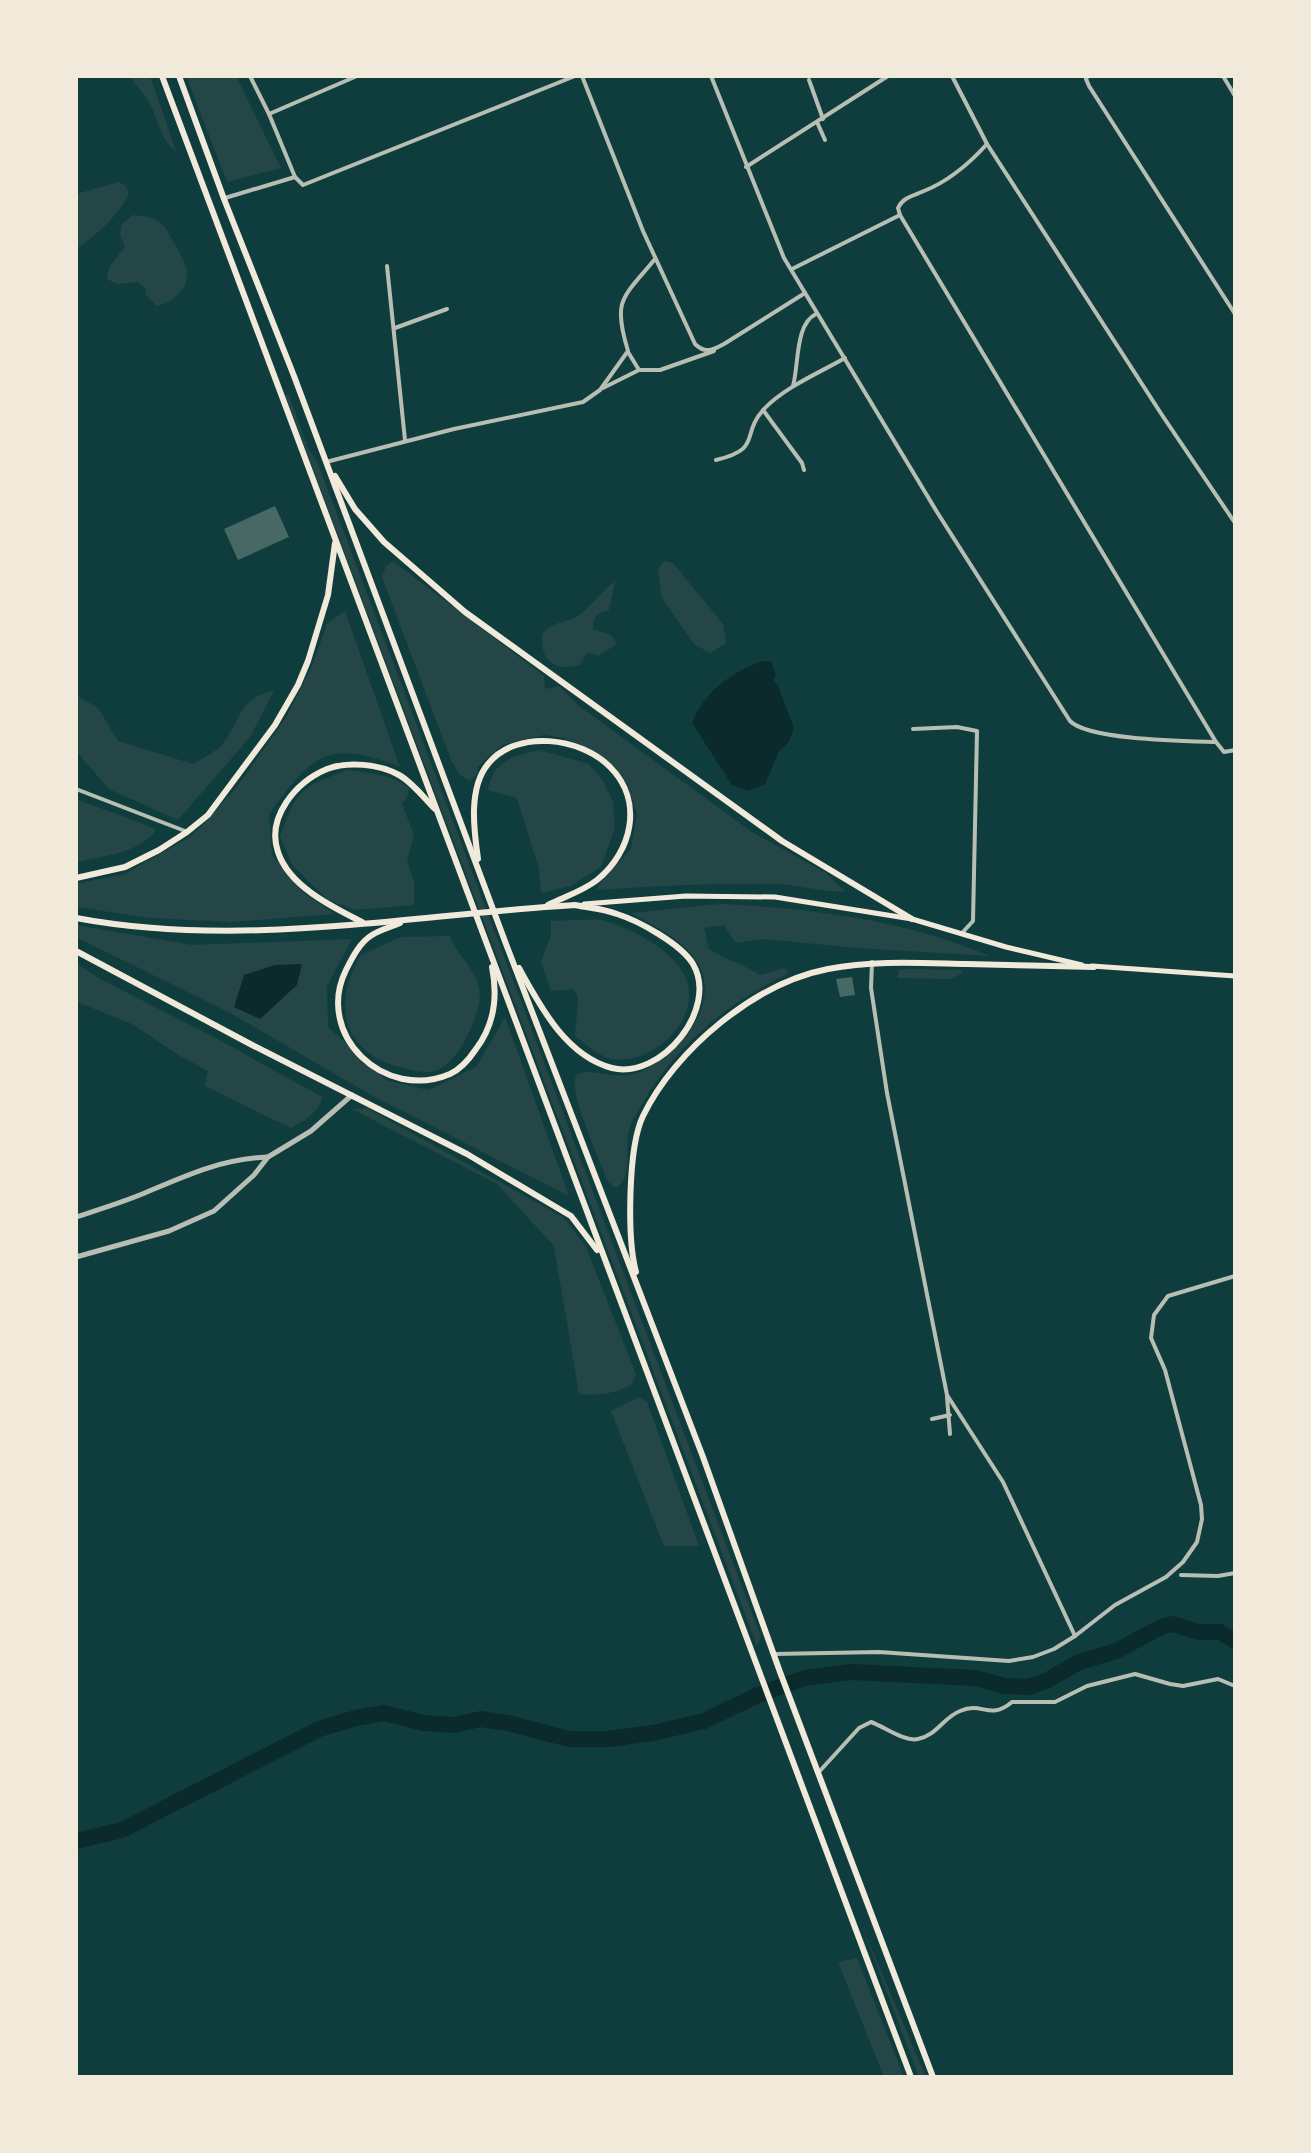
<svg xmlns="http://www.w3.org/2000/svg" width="1311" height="2153" font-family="Montserrat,sans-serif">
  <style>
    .green { fill: #244646 }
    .water { fill: #0a2a2b }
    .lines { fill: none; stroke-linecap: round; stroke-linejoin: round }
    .river { stroke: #0a2a2b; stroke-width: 16 }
    .building { fill: #486865 }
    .minor { stroke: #b8beb3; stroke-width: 4 }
    .tertiary { stroke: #b8beb3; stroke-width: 5 }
    .secondary { stroke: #f1e9da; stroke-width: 5 }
    .trunk { stroke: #f1e9da; stroke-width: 6 }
  </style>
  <rect width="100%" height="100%" fill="#0f3d3e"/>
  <!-- green -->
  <g class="green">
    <path d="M130,76H150L176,151C161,141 158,119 150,104C145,94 136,86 130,76Z"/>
    <path d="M186,76H236L281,168L227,182Z"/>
    <path d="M119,182L126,186L129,195C117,216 96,236 76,249V194Z"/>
    <path d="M133,215C143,216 155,217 163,225C167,229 170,237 173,241C178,250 185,261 187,271C189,289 173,303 156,306L146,294V289L138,282L117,284L107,279L109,267L125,247L120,235L122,224Z"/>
    <path d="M285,395H289L308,448L317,461L761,1637L757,1646Z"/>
    <path d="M393,561L544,676L545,689L559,686L579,706L752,832L826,873L845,891C822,893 800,885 777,884C717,883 657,886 596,890L603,878L631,849L637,814L627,783L607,760L565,738L544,735L502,745L477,767L478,773L470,781L460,775L451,760L382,577L386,566Z"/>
    <path d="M664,561L673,563L723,624L726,643L710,653L694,644L662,598L658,570Z"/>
    <path d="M615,581L609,610C597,613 593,616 593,629L611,635L617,644L598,656L587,652L580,665C554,672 540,660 542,634C559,617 568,625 582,613C593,604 602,591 615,581Z"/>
    <path d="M345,611L400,767C326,738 313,755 269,814L272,855L305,894L335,914L231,922L150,918L76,907V884L125,874L188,838L204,824L239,784L287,716L312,666L327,624Z"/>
    <path d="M274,691L250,737L178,820L109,789L76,751V695L98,708L118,741L193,764C203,758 218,751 224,742C242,717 240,697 274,691Z"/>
    <path d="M540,750L589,764L603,781L613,802L615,828L601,867L571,886L541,893L539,869L517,798L488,790C492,761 515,755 540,750Z"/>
    <path d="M348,770C369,773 391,774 409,788L407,797L402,804L414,835L407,860L414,882V905L356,910L328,900L293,866L280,837C297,790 300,787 348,770Z"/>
    <path d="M76,799L146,825L156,830C138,854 104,856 76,862Z"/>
    <path d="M720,904C812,908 905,920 990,956L857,948L764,939L736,943L724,925L704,928L709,949C726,960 743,964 760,975L784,968L789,973C728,1002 672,1048 640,1108C637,1114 631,1122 629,1130C624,1148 634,1175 616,1188L608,1182C601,1164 570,1094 575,1079C576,1073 579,1074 584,1072C598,1072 614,1077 627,1075C647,1073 660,1059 674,1047C701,1024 718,986 692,955C678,937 651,924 631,913Z"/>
    <path d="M576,920C584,920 593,919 601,920C631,927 680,953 688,984C698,1024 649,1066 612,1059C599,1057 585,1043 575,1036L578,997L574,989L551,991L541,962L551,935V921Z"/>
    <path d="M76,925L192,945L352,939L327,986L328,1027L386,1080L428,1090L476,1067L505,1017L569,1196L371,1095L232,1014L76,937Z"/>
    <path d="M450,936C456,954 473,966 478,984C483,997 477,1013 472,1025C466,1040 455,1061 440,1069C428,1075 415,1071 404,1068C344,1055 330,1005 361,955L401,937Z"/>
    <path d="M76,963L100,979L214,1037L322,1097C320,1111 304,1122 291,1128L205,1086L208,1071L180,1056L134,1025L80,1003L76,999Z"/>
    <path d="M907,969L962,970V973L951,979L897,978L899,970Z"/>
    <path d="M367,1108L564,1218L586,1247L636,1374L632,1384C614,1394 599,1396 579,1394L554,1246L497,1184L352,1109Z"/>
    <path d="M639,1397L647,1402L699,1546H664L611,1411Z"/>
    <path d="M859,1919L926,2077H919Z"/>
    <path d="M857,1958L904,2077H884L838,1962Z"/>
  </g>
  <!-- water -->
  <g class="water">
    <path d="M763,661H771L776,675L773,680L778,686L794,728L789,742L779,751L765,784L749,791L732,785L692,723C705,691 731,672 763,661Z"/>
    <path d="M302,964L297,985L260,1019L234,1007L244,975L275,965Z"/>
  </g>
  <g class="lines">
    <!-- river -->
    <path class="river" d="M76,1841L122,1830L319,1729L356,1718L384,1713L424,1723L453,1725L481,1719L508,1723L569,1739H608L653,1733L704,1721L758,1695L804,1678L851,1672L976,1678L1004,1686L1029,1687L1046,1681L1079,1662L1116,1651L1163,1626L1173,1624L1198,1632H1220L1235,1641"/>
  </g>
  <!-- building -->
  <g class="building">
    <path d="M275,506L289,537L238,560L224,529Z"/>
    <path d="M852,977L855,995L840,997L836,979Z"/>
  </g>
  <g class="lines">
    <!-- minor -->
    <g class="minor">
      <path d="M250,76L269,114L295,177L303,185L575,76"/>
      <path d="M582,76L643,231L695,344C705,354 713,350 724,344L805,293"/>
      <path d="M711,76L784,258L937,512L1070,721C1088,740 1187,741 1216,742"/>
      <path d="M952,76L987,144L1162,415L1235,523"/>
      <path d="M1088,76L1086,79L1089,86L1235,314"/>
      <path d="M1223,76L1235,96"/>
      <path d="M809,80L823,119"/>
      <path d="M269,114L357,76"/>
      <path d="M817,122L825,140"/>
      <path d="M987,144C969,164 949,181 924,191C913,196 903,197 898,208L900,215L1216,742L1224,752L1235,750"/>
      <path d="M746,167L888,76"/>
      <path d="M225,198L295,177"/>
      <path d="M387,266L405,440"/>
      <path d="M792,269L900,215"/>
      <path d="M395,328L447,309"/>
      <path d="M628,352L639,370"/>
      <path d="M793,386C799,364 795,324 816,314"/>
      <path d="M603,388L639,370H660L714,351"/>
      <path d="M763,410L802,463L804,470"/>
      <path d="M716,460C763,449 740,435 764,409C785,387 819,373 845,358"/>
      <path d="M326,462L454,429L583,402L600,390L628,351C612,299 623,298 655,259"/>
      <path d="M913,729L957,727L977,731L973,921L962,933"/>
      <path d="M76,789L185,831"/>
      <path d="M872,962L871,988L887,1093L947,1395L1003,1482L1075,1636"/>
      <path d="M947,1397L950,1434"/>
      <path d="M932,1419L950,1415"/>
      <path d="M1181,1575L1218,1576L1235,1573"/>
      <path d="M774,1654L879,1652L1009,1661L1033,1657L1054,1649L1075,1636L1115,1605L1166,1577L1183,1562L1197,1542L1202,1519L1201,1505L1165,1370L1151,1338L1154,1315L1168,1296L1235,1276"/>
      <path d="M818,1773L859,1728L871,1722C885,1727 904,1742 918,1739C936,1736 944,1717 960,1711C983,1701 989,1721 1012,1702H1055L1087,1686L1135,1674L1170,1684L1183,1686L1218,1679L1235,1686"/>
    </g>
    <!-- tertiary -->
    <g class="tertiary">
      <path d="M76,1217C100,1209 124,1202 147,1192C187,1175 222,1159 267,1157"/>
      <path d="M76,1257L169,1231L214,1211L254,1175L268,1157L311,1131L352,1095"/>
    </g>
    <!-- secondary -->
    <g class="secondary">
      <path d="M584,904L686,896L775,897L912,919L1006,947L1082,965"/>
      <path d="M1092,966L1235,976"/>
    </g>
    <!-- trunk -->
    <g class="trunk">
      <path d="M162,76L911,2077"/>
      <path d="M179,76L224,199L294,376L506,944L703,1457L780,1672L933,2077"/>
      <path d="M335,476L355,509L384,542L465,612L782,841L912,919"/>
      <path d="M478,859C474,831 468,788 488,764C516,729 581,737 610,767C644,801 632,852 597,880C583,891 564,897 548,905"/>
      <path d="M76,878L125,867L159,850L187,832L208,815L275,725L298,685L308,661L328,595L335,543"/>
      <path d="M76,918C242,949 409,915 575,905C589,908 604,909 617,914C639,921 681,944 693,964C719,1009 661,1080 612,1068C566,1056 540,1006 519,968"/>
      <path d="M362,922C332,907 289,886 278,852C266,817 296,782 327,769C348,761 379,764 399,775C412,782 424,798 435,809"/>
      <path d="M400,923C391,927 380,930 372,935C360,942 352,958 346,970C314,1035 385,1102 450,1074C461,1069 470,1058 476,1049C495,1024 498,997 492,967"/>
      <path d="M76,951L254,1046L467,1154L571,1216L597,1250"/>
      <path d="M636,1272C627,1238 628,1147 643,1116C675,1050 755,983 828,969C874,960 920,963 967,964C1009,965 1052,966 1094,967"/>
    </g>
  </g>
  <!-- border -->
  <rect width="1311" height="2153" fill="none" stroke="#f1e9da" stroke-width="156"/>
</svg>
